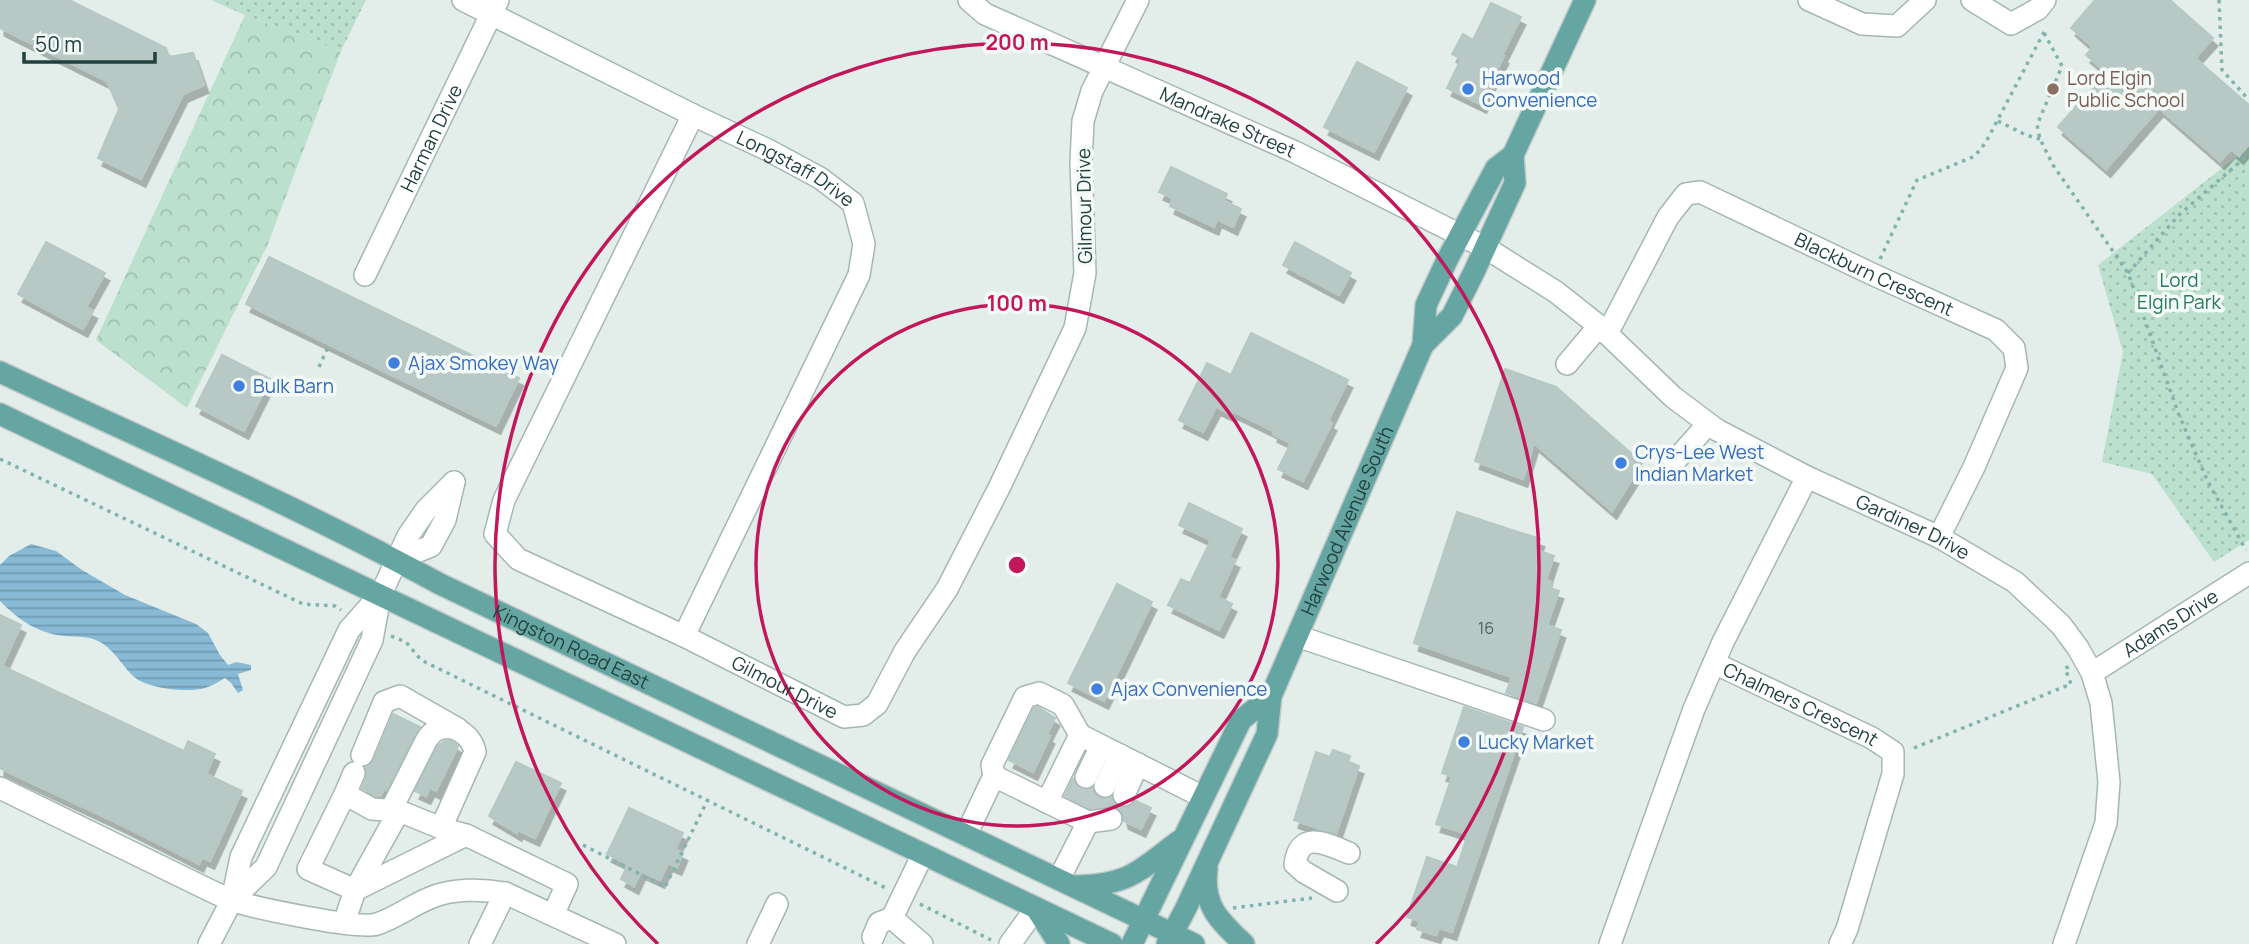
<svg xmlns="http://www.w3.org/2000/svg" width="2249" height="944" font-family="Manrope,sans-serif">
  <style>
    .forest { fill: url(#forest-crowns) }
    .park { fill: url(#park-dots) }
    .water { fill: url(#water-rules) }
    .building { fill: #b8c9c5; stroke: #b5c8c4; stroke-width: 2; filter: url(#shadow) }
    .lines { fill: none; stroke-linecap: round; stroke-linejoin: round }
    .minor-tunnel { stroke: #bccbc9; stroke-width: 21; stroke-dasharray: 21 10; stroke-linecap: butt }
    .minor-casing { stroke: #a5b7b4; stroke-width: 24 }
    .major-casing { stroke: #c1cac9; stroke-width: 24 }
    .path { stroke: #82b3ae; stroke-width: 3.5; stroke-dasharray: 3.5 5; stroke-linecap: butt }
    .minor { stroke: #fff; stroke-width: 21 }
    .major { stroke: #65a6a3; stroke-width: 21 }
    .ring { fill: none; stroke: #c2185b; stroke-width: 3.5 }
    .shop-dot { fill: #3f7fe0; stroke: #f4faf8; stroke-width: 2.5 }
    .education-dot { fill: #8d6e63; stroke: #f4faf8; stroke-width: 2.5 }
    .labels { text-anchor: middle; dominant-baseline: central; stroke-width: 7; stroke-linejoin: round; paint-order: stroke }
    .number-label { font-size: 16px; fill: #476360 }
    .shop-label { font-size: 19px; fill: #366cbe; stroke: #f4faf8; text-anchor: start }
    .education-label { font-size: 19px; fill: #785e54; stroke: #f4faf8; text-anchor: start }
    .street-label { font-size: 19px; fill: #21413f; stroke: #f4faf8 }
    .park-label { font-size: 19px; fill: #297a59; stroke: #f4faf8 }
    .centre { fill: #c2185b; stroke: #f4faf8; stroke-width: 3.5 }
    .ring-label { font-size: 21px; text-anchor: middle; font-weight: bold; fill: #c2185b; stroke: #f4faf8; stroke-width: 7; stroke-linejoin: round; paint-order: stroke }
  </style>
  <defs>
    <pattern id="forest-crowns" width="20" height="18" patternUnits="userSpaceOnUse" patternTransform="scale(1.75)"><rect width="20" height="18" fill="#bbe0cd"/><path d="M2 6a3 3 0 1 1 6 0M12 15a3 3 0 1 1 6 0" fill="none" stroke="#a0c1b1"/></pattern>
    <pattern id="park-dots" width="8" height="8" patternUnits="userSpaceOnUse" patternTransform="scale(1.75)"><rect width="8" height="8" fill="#bbe0cd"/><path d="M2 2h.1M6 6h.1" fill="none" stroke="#a0c1b1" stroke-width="1.8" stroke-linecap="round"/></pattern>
    <pattern id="water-rules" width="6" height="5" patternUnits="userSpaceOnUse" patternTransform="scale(1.75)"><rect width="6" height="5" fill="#88bad6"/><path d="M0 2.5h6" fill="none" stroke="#6f99af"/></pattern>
    <filter id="shadow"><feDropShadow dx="4.5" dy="8" stdDeviation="0" flood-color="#0004"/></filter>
  </defs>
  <rect width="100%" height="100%" fill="#e3eeeb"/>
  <!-- forest -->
  <path class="forest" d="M245,15L341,51L267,246L187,408L96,340Z"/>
  <!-- park -->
  <g class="park">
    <path d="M211,0H366L341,51L245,15Z"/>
    <path d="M2249,147V540L2214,562L2152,474L2102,462L2123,352L2098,265Z"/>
  </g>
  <!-- water -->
  <path class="water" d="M31,544L56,551L82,570L125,595L196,624L208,633L220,655L228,665L236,662L251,665V670L238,674L243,690L238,693L231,683L225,678C218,682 212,686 205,688C188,693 145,689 132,675C121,664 113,648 98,641C89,636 76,637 66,636C38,634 19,620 0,601V565L9,556Z"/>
  <!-- building -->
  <g class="building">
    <path d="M0,0H69L166,48L169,57L193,53L204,85L183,94L141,179L98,158L119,109L107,81L0,28Z"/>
    <path d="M2095,0H2170L2213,38L2195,58L2249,105V144L2239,156L2231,149L2220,161L2159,108L2106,169L2058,127L2106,72L2086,55L2093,47L2071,28Z"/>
    <path d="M1491,3L1521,17L1502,55L1504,56L1487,89L1489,90L1482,105L1447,88L1461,59L1452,54L1463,34L1473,40Z"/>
    <path d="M1357,62L1407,88L1374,152L1324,127Z"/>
    <path d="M1171,167L1227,194L1224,201L1241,209L1233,227L1217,219L1214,227L1170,206L1173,198L1159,192Z"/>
    <path d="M46,242L105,273L86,307L93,311L83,329L18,294Z"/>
    <path d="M1295,242L1351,273L1339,295L1283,265Z"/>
    <path d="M269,257L519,378L496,426L246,304Z"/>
    <path d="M1251,333L1348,380L1328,421L1332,423L1303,481L1278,469L1291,443L1273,434L1274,431L1233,411L1231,414L1216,407L1203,432L1179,420L1207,363L1231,375Z"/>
    <path d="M222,355L270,379L244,431L196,406Z"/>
    <path d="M1505,369L1556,387L1642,463L1612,511L1534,443L1523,479L1475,461Z"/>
    <path d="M1189,503L1242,529L1229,557L1235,560L1218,597L1232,604L1219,630L1168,605L1181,579L1190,583L1211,540L1179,525Z"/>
    <path d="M1457,512L1540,539L1536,550L1554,556L1546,580L1553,583L1551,589L1559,591L1547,625L1561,630L1536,703L1506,693L1512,677L1414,643Z"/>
    <path d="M1117,584L1152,602L1104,701L1068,683Z"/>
    <path d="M0,615L21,625L2,666L184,751L188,741L215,754L206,774L242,791L210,861L202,857L199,864L122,825L0,768Z"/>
    <path d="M1038,707L1055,718L1047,734L1050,736L1033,772L1009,760L1034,708Z"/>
    <path d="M1464,707L1523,727L1452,932L1439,928L1436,935L1417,929L1420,921L1407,917L1427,857L1457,867L1468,834L1436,824L1452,776L1442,773Z"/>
    <path d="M393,714L420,727L386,790L384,789L380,796H376L362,788L366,778V767L374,760Z"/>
    <path d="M445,741H451L458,746L436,791L430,788L426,796L415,791L438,746Z"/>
    <path d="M1333,750L1350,756L1348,762L1359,766L1336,834L1294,820L1316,752L1330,757Z"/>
    <path d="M516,762L561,783L535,838L518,830L517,833L489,816Z"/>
    <path d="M1073,779L1080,788L1086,790L1092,788L1099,797L1105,799L1111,797L1114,803L1119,807L1126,808L1136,801L1151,808L1141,829L1124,821L1122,812L1117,807L1109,806L1090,808L1065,796Z"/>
    <path d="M629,808L683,833L675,849L683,853L677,867L668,863L660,880L641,871L634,886L621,879L628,864L607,854Z"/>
  </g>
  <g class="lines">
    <!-- minor-tunnel -->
    <g class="minor-tunnel">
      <path d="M1075,802L1086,777"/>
      <path d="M1093,811L1105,786"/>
    </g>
    <!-- minor casing -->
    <g class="minor-casing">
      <g id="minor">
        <path id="s1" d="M463,0L693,115L768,150L820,178L853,203L864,244L859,275L684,636"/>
        <path id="s2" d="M969,0L985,14L1295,152L1486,248L1556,292L1599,326L1673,397L1717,430L1807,477L1939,537L2015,582L2061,625L2078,648L2092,673L2101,703L2109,782L2106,823L2064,944"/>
        <path d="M1809,0L1862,24L1897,26L1925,0"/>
        <path d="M1972,0L2011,24L2038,9L2045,0"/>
        <path id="s3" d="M693,115L504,500L495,534L518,559L684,636L844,717L863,715L877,704L905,651L947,589L999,488L1075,328L1085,273L1081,162L1083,121L1092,91L1138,0"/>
        <path id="s4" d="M365,275L498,0"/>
        <path id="s5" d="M1607,334L1668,217L1686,194L1700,192L1872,274L1996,330L2014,348L2017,368L1974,467L1939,537"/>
        <path d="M1567,364L1599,326"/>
        <path d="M1674,462L1708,424"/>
        <path d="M396,560L431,546L445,520L454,482"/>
        <path d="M1297,636L1544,720"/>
        <path id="s6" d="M1714,663L1872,738L1893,752V774L1847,929L1840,944"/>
        <path id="s7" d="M2092,673L2249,573"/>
        <path d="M362,755L384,702L400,696L458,729"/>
        <path d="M994,776L992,765L1025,697L1039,693L1063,705L1080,735"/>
        <path d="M1086,777L1101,746"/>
        <path d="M1105,786L1120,755"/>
        <path d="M0,788L209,890C217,894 226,898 234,901C256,908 359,930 377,924C396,918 412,905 430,898C452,888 482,889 505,893L615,944"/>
        <path d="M345,794L354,773"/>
        <path d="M1124,795L1138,764"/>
        <path d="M1047,802L1080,735L1203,797"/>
        <path d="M391,810L427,739C429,737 431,733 435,731C452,721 472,735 475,752L441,828"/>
        <path d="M399,811L372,809L345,794L308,869L355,890L466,835"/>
        <path d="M1088,822L1111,819"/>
        <path d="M966,835L994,776L1088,822L1059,879"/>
        <path d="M1337,891L1304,872L1295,864C1300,829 1327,844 1349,853"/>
        <path d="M232,900L266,867L372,640L380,596L408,536L426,510L454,482"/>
        <path d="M344,923L355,890L399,811L441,828L466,835L567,884L553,915"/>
        <path d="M873,937L879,923L892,918"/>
        <path d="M209,944L232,900L241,857L349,630L378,597"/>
        <path d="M480,944L505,893"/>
        <path d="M758,944L777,904"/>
        <path d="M922,944L892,918L923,854"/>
        <path d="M1010,944L1036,908"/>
        <path d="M1610,944L1694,709L1723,642L1807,477"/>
      </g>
    </g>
    <!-- major casing -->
    <g class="major-casing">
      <g id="major">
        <path d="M1423,345L1452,316L1474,272L1515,183L1513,155"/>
        <path id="s8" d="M0,372C147,441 297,506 440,584L1194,944"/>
        <path d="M0,414L1112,944"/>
        <path d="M1207,869C1202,906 1220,921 1244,944"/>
        <path d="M1077,886C1129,885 1139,871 1179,841"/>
        <path d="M1036,908L1059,944"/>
        <path d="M1132,944L1241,720L1271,696"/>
        <path id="s9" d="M1167,944L1186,908L1267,734L1271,696L1423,345L1426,305L1448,258L1496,168L1513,155L1585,0"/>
      </g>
    </g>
    <!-- path -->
    <g class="path">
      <path d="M2219,0L2222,70L2249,100"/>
      <path d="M2044,33L2062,66L2037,125L2040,139L2053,165L2128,273L2179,415L2208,482L2246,550"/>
      <path d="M1998,121L2026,135L2040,139"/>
      <path d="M1880,259L1917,180L1975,156L1986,142L2044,32"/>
      <path d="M2128,273L2179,215L2249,154"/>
      <path d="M319,367L328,347"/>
      <path d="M0,459L303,604L335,606L341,610"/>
      <path d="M391,636L406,642L421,660L888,889"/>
      <path d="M1914,748L2071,684L2065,668L2069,667"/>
      <path d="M583,845L665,887L708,799"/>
      <path d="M920,904L991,940"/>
      <path d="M1233,908L1312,898"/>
    </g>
    <!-- minor -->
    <use href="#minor" class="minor"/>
    <!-- major -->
    <use href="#major" class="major"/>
  </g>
  <!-- distance rings -->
  <g class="ring">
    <circle cx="1017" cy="565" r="261"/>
    <path d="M658 944A522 522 0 1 1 1376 944"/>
  </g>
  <!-- markers -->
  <g class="shop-dot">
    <circle cx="1468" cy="89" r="7"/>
    <circle cx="394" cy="363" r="7"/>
    <circle cx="239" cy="386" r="7"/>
    <circle cx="1621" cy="463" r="7"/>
    <circle cx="1097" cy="689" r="7"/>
    <circle cx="1464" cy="742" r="7"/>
  </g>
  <circle class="education-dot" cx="2053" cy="89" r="7"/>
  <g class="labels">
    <!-- number labels -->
    <g class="number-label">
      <text x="1486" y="628">16</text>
    </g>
    <!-- shop labels -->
    <g class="shop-label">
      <text x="1482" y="78">Harwood<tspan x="1482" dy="22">Convenience</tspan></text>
      <text x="408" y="363">Ajax Smokey Way</text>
      <text x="253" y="386">Bulk Barn</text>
      <text x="1635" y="452">Crys-Lee West<tspan x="1635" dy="22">Indian Market</tspan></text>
      <text x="1111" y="689">Ajax Convenience</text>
      <text x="1478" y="742">Lucky Market</text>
    </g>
    <!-- education labels -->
    <g class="education-label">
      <text x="2067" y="78">Lord Elgin<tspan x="2067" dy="22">Public School</tspan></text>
    </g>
    <!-- street labels -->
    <g class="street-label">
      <text stroke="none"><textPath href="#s2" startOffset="287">Mandrake Street</textPath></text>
      <text stroke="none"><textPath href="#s4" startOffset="152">Harman Drive</textPath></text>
      <text stroke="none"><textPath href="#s1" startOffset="373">Longstaff Drive</textPath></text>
      <text transform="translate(1084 206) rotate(-91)">Gilmour Drive</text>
      <text stroke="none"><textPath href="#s5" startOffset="368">Blackburn Crescent</textPath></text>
      <text stroke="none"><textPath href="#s9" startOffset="462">Harwood Avenue South</textPath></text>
      <text stroke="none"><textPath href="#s2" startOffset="1088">Gardiner Drive</textPath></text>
      <text stroke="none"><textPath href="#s7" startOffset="93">Adams Drive</textPath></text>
      <text stroke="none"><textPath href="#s8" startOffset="634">Kingston Road East</textPath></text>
      <text stroke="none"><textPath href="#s3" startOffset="794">Gilmour Drive</textPath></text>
      <text stroke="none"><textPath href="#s6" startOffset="96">Chalmers Crescent</textPath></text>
    </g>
    <!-- park labels -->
    <g class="park-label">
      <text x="2179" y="280">Lord<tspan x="2179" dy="22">Elgin Park</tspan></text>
    </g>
  </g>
  <circle cx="1017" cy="565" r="10" class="centre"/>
  <g class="ring-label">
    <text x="1017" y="50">200 m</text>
    <text x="1017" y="311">100 m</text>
  </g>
  <!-- scale -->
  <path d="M24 52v10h131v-10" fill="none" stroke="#21413f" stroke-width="3.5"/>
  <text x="35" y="52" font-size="21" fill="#21413f" stroke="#f4faf8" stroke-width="5" paint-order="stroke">50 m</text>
</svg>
